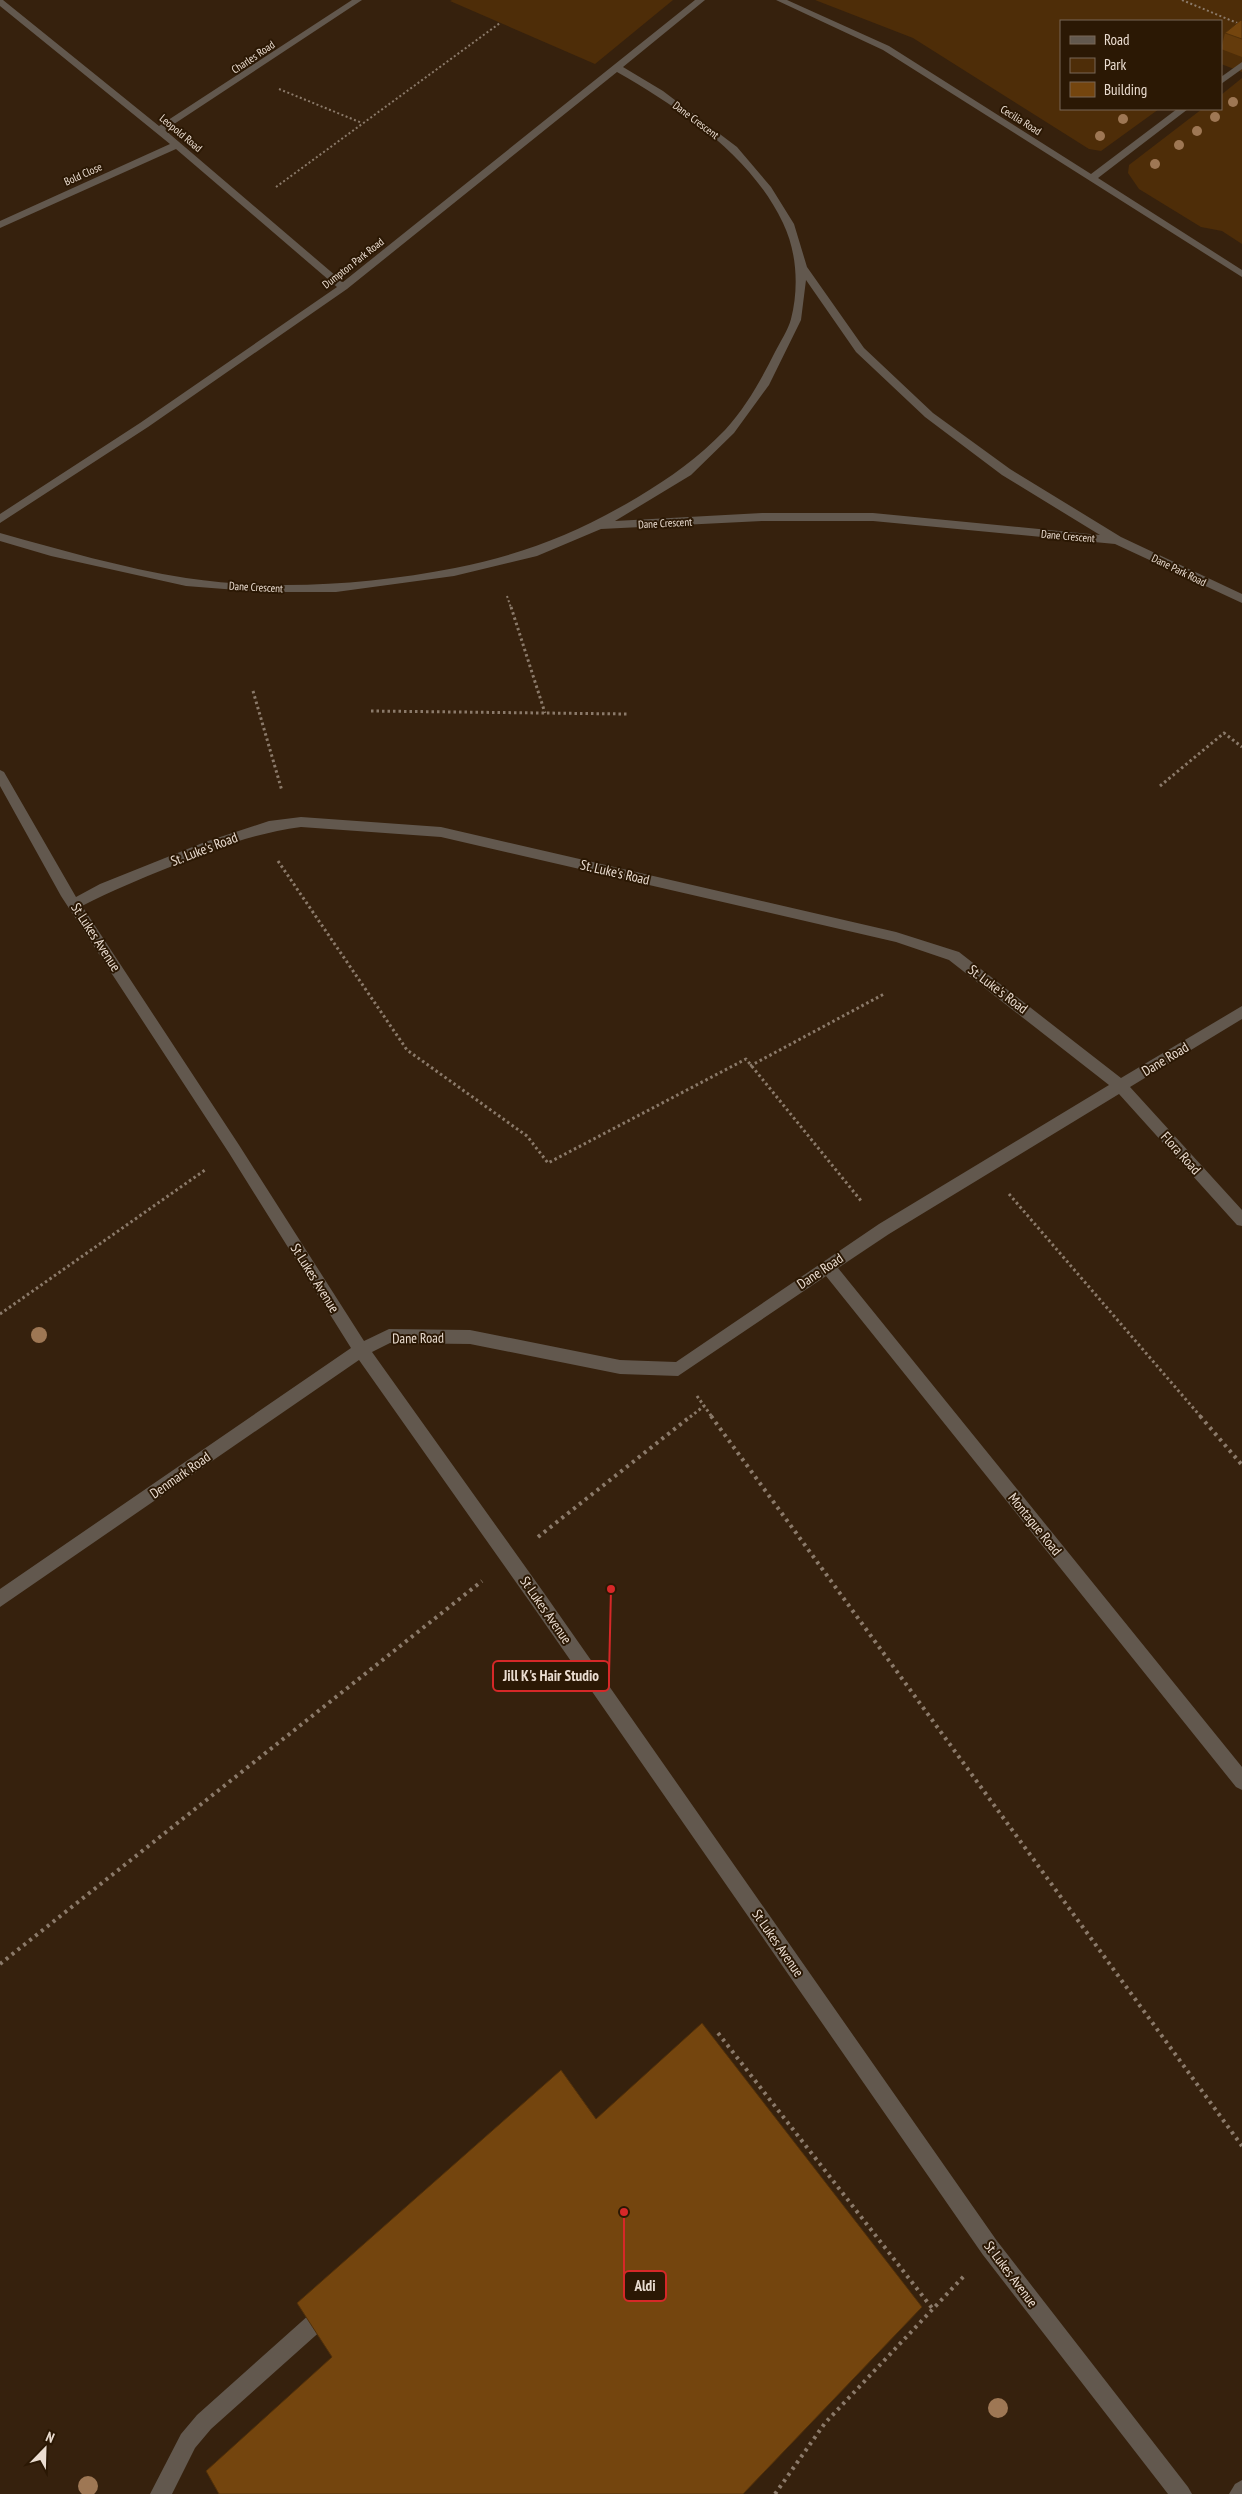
<svg xmlns="http://www.w3.org/2000/svg" width="1242" height="2494" font-family="'PT Sans Narrow',sans-serif">
  <style>
    .green { fill: #4e2d08 }
    .lines { fill: none; stroke-linecap: round; stroke-linejoin: round }
    .path-far2 { stroke: #8b7a6a; stroke-width: 2; stroke-dasharray: 2 2.5; stroke-linecap: butt }
    .path-far1 { stroke: #8b7a6a; stroke-width: 3; stroke-dasharray: 2.5 3; stroke-linecap: butt }
    .path { stroke: #8b7a6a; stroke-width: 4; stroke-dasharray: 3 4.5; stroke-linecap: butt }
    .minor { fill: #62584e; fill-rule: evenodd }
    .tree { fill: #9e7754 }
    .wall { fill: #643b0c }
    .building { fill: #74450e; stroke: #51300a }
    .labels { text-anchor: middle; dominant-baseline: central; stroke-width: 4; stroke-linejoin: round; paint-order: stroke }
    .far-street-label { font-size: 11px; fill: #ebddd1; stroke: #2b1804 }
    .street-label { font-size: 14px; fill: #ebddd1; stroke: #2b1804 }
    .leader { fill: none; stroke: #d62828; stroke-width: 2 }
    .callout-dot { fill: #d62828; stroke: #2b1804; stroke-width: 2 }
    .callout { fill: #2b1804; stroke: #d62828; stroke-width: 2 }
    .callout-label { font-size: 15px; text-anchor: middle; font-weight: bold; fill: #ebddd1 }
  </style>
  <rect width="100%" height="100%" fill="#36210d"/>
  <!-- green -->
  <g class="green">
    <path d="M452,0H673L595,64L450,1Z"/>
    <path d="M815,0H1242V72L1221,64V21H1061V109H1159L1101,151L1089,149L913,38Z"/>
    <path d="M1242,78V244L1222,231L1201,227L1139,189L1128,173L1129,165L1202,109H1221V95Z"/>
  </g>
  <g class="lines">
    <!-- path-far2 -->
    <g class="path-far2">
      <path d="M1182,0L1242,25"/>
      <path d="M279,89L362,123"/>
      <path d="M276,187L500,23"/>
      <path d="M507,596L511,608"/>
    </g>
    <!-- path-far1 -->
    <g class="path-far1">
      <path d="M511,607L545,713"/>
      <path d="M253,691L282,791"/>
      <path d="M371,711L628,714"/>
      <path d="M1160,786L1224,733L1242,747"/>
      <path d="M278,861L407,1050L527,1136L548,1163L746,1059L862,1202"/>
      <path d="M750,1066L884,994"/>
      <path d="M1009,1194L1201,1417"/>
      <path d="M0,1314L205,1170"/>
      <path d="M697,1396L712,1417"/>
      <path d="M690,1417L704,1406"/>
    </g>
    <!-- path -->
    <g class="path">
      <path d="M711,1416L1242,2146"/>
      <path d="M1200,1416L1242,1465"/>
      <path d="M538,1537L691,1416"/>
      <path d="M0,1964L482,1581"/>
      <path d="M718,2033L932,2308"/>
      <path d="M775,2494L825,2423L964,2276"/>
    </g>
    <!-- minor -->
    <g class="minor">
      <path d="M0,0H3L159,126L352,0H362L165,130L343,282L695,0H705L623,67L663,91L737,147L771,187L794,224L807,267L864,348L933,413L1010,469L1121,537L1242,594V603L1115,544L873,521H762L601,529L537,556L454,576L336,592H264L186,586L51,556L0,541V533C61,550 123,568 186,578C274,591 368,585 455,568C525,554 577,533 638,497C671,477 698,458 725,430C746,407 761,380 775,352C780,342 788,330 791,319C799,288 797,252 783,223C750,154 681,109 617,72L347,289L148,427L0,523V514L140,423L337,287L176,149L0,228V221L170,144L0,6ZM806,280L856,352L925,417L1002,475L1100,535L873,513H762L615,521L691,475L734,433L769,385L801,320Z"/>
      <path d="M776,0H787L889,46L1091,174L1177,109H1188L1098,178L1242,270V277L883,50Z"/>
      <path d="M1242,62V69L1221,84V77Z"/>
      <path d="M0,770L4,772L76,897L100,884L205,842L269,821L301,817L441,827L896,932L959,952L1121,1078L1242,1006V1019L1130,1087L1242,1210V1226L1237,1225L1119,1094L889,1234L838,1268L1242,1767V1790L1236,1787L826,1276L678,1376L620,1374L470,1344L390,1343L372,1352L544,1593L997,2241L1188,2487L1192,2494H1168L983,2255L532,1605L359,1360L0,1607V1589L351,1348L229,1153L61,896L0,786ZM301,827L441,837L896,942L949,960L1109,1085L879,1224L676,1362L620,1360L470,1330L389,1329L364,1341L239,1145L82,906C111,891 140,879 170,867C213,849 255,833 301,827Z"/>
      <path d="M317,2311L324,2314L327,2321L324,2328L211,2429L195,2448L172,2494H150L181,2434L197,2415L310,2314Z"/>
      <path d="M1242,2480V2494H1229L1235,2484Z"/>
    </g>
  </g>
  <!-- trees -->
  <g class="tree">
    <circle cx="1233" cy="102" r="5"/>
    <circle cx="1215" cy="117" r="5"/>
    <circle cx="1123" cy="119" r="5"/>
    <circle cx="1197" cy="131" r="5"/>
    <circle cx="1100" cy="136" r="5"/>
    <circle cx="1179" cy="145" r="5"/>
    <circle cx="1155" cy="164" r="5"/>
    <circle cx="39" cy="1335" r="8"/>
    <circle cx="998" cy="2408" r="10"/>
    <circle cx="88" cy="2486" r="10"/>
  </g>
  <!-- wall -->
  <path class="wall" d="M1242,21V57L1221,49L1225,33Z"/>
  <!-- building -->
  <g class="building">
    <path d="M1241,20L1242,21V39L1225,33Z"/>
    <path d="M702,2023L922,2307L743,2494H219L206,2471L332,2357L297,2303L561,2070L596,2119Z"/>
  </g>
  <g class="labels">
    <!-- far-street labels -->
    <g class="far-street-label">
      <text transform="translate(253 57) rotate(-34)">Charles Road</text>
      <text transform="translate(696 120) rotate(37)">Dane Crescent</text>
      <text transform="translate(1021 120) rotate(32)">Cecilia Road</text>
      <text transform="translate(181 133) rotate(40)">Leopold Road</text>
      <text transform="translate(83 174) rotate(-24)">Bold Close</text>
      <text transform="translate(353 263) rotate(-38)">Dumpton Park Road</text>
      <text transform="translate(665 523) rotate(-3)">Dane Crescent</text>
      <text transform="translate(1068 536) rotate(5)">Dane Crescent</text>
      <text transform="translate(1179 570) rotate(26)">Dane Park Road</text>
      <text transform="translate(256 587) rotate(3)">Dane Crescent</text>
    </g>
    <!-- street labels -->
    <g class="street-label">
      <text transform="translate(204 849) rotate(-21)">St. Luke's Road</text>
      <text transform="translate(615 872) rotate(13)">St. Luke's Road</text>
      <text transform="translate(96 937) rotate(57)">St Lukes Avenue</text>
      <text transform="translate(998 989) rotate(37)">St. Luke's Road</text>
      <text transform="translate(1165 1059) rotate(-31)">Dane Road</text>
      <text transform="translate(1181 1153) rotate(48)">Flora Road</text>
      <text transform="translate(820 1271) rotate(-34)">Dane Road</text>
      <text transform="translate(315 1278) rotate(58)">St Lukes Avenue</text>
      <text transform="translate(418 1338) rotate(-1)">Dane Road</text>
      <text transform="translate(180 1475) rotate(-35)">Denmark Road</text>
      <text transform="translate(1035 1524) rotate(51)">Montague Road</text>
      <text transform="translate(546 1610) rotate(55)">St Lukes Avenue</text>
      <text transform="translate(778 1943) rotate(55)">St Lukes Avenue</text>
      <text transform="translate(1011 2274) rotate(53)">St Lukes Avenue</text>
    </g>
  </g>
  <!-- callouts -->
  <path class="leader" d="M611 1589L609 1676M624 2212L624 2286"/>
  <g class="callout-dot">
    <circle cx="611" cy="1589" r="5"/>
    <circle cx="624" cy="2212" r="5"/>
  </g>
  <g class="callout">
    <rect x="493" y="1661" width="116" height="30" rx="5"/>
    <rect x="624" y="2271" width="42" height="30" rx="5"/>
  </g>
  <g class="callout-label">
    <text x="551" y="1681">Jill K's Hair Studio</text>
    <text x="645" y="2291">Aldi</text>
  </g>
  <!-- legend -->
  <rect x="1060" y="20" width="162" height="90" fill="#2b1804" stroke="#786756"/>
  <rect x="1070" y="36" width="25" height="8" fill="#62584e" stroke="#786756"/>
  <text x="1104" y="45" font-size="15" fill="#ebddd1">Road</text>
  <rect x="1070" y="58" width="25" height="15" fill="#4e2d08" stroke="#786756"/>
  <text x="1104" y="70" font-size="15" fill="#ebddd1">Park</text>
  <rect x="1070" y="82" width="25" height="15" fill="#74450e" stroke="#786756"/>
  <text x="1104" y="95" font-size="15" fill="#ebddd1">Building</text>
  <!-- north arrow -->
  <g transform="translate(45 2449) rotate(23)" stroke="#2b1804" stroke-width="4" paint-order="stroke">
  <path d="M0-4L9 19L0 12L-9 19Z" fill="#ebddd1"/>
  <text y="-8" font-size="14" font-weight="bold" text-anchor="middle" fill="#ebddd1">N</text>
  </g>
</svg>
